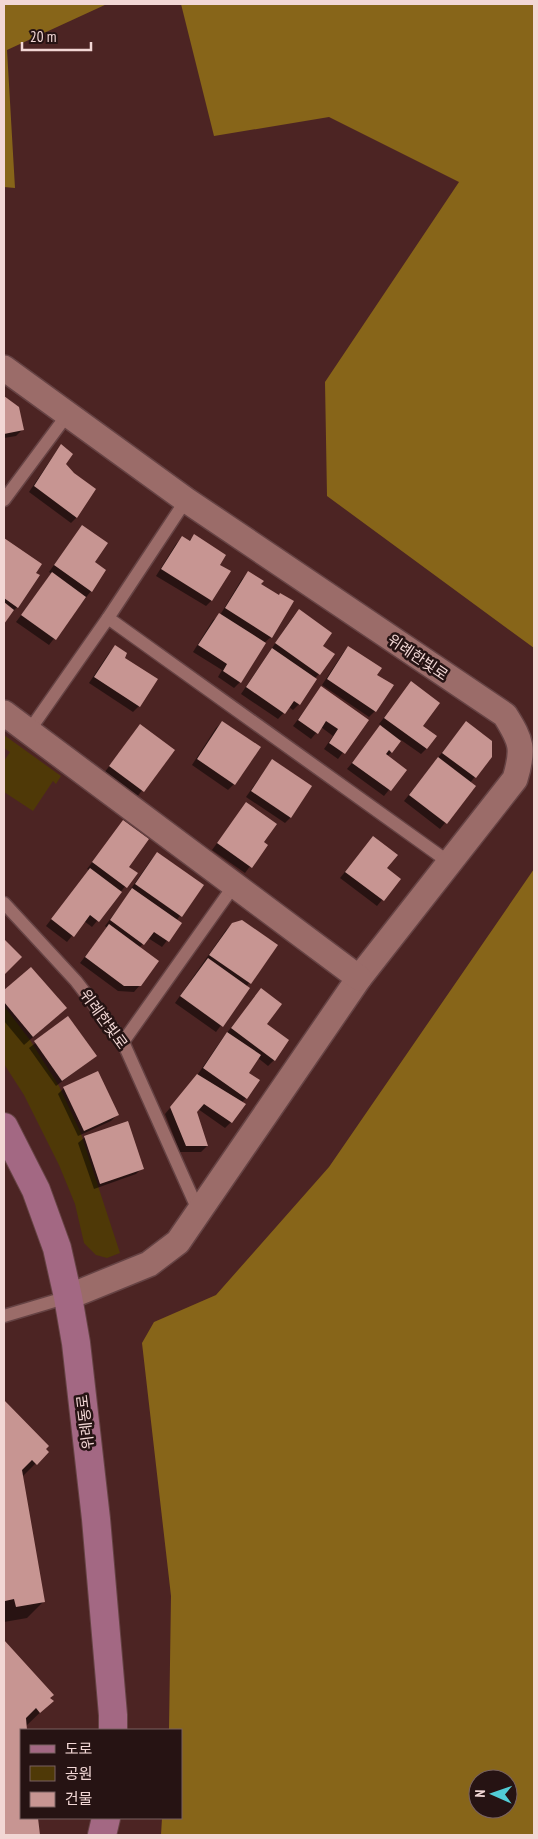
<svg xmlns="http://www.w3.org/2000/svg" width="538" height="1839" font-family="'PT Sans Narrow','Noto Sans KR',sans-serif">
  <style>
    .green { fill: #4f3907 }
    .forest { fill: #876519; fill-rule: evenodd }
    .shadow { fill: #0007 }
    .building { fill: #c79592 }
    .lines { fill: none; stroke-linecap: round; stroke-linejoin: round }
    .lane-casing { stroke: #664344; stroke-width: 15 }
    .street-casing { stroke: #664344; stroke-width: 28 }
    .secondary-casing { stroke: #664344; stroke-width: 30 }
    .lane { stroke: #9b6c69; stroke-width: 12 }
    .street { stroke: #9b6c69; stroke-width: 25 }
    .secondary { stroke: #a36883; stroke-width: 28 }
    .labels { text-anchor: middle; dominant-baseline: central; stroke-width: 5; stroke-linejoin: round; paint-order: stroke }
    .street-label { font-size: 15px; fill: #f2d7d5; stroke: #261313 }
  </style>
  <rect width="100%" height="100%" fill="#4c2423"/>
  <!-- green -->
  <g class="green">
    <path d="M4,735L61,776L56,784L53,781L33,811L4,792V761L10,752L4,748Z"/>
    <path d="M4,1006L30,1040L59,1086L80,1131L120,1253L107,1258L96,1255L84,1243L75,1204L59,1165L24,1095L4,1064Z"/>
  </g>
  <!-- forest -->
  <g class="forest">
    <path d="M4,4H107L7,50L15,188L4,187Z"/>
    <path d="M181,4H534V648L327,496L325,382L459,182L329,117L214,136Z"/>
    <path d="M534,869V1835H161L162,1818H181V1730H169L171,1596L142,1343L154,1322L216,1295L329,1167ZM478,1779H508V1809H478Z"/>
  </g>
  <!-- shadow -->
  <g class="shadow">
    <path d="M4,398L18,408L22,430L16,436L4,438Z"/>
    <path d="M61,446L77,517L71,523L29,492L56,452Z"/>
    <path d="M82,526L93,563L91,591L49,645L16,622L52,574L49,572Z"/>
    <path d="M194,536L219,565L211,601L206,606L156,576L176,544L182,538L188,542Z"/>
    <path d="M4,540L17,607L4,621Z"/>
    <path d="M248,573L259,584L271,637L264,643L240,682L234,688L218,677L222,670L193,652L213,620L220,615L242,579Z"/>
    <path d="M299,611L321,646L319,674L314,679L299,704L293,710L289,707L278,719L241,694L293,617Z"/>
    <path d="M115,647L139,706L133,712L89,683L109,653Z"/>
    <path d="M348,647L376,675L375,711L369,717L322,685L343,653Z"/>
    <path d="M411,683L427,748L421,754L401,740L387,757L405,770L384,796L347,769L382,726L379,724Z"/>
    <path d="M321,688L367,720L338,759L324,749L333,736L321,727L311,739L293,726Z"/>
    <path d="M222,722L234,784L228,790L192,765L216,728Z"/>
    <path d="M466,722L491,756L470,783L474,787L440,829L404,801Z"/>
    <path d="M140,726L173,750L137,797L104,773Z"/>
    <path d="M273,761L291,817L285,823L246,797L267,767Z"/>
    <path d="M241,810L262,842L266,845L245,873L212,850Z"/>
    <path d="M123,822L127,867L136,873L92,927L84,921L67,942L46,926L89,870L87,869Z"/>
    <path d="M373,837L385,869L399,879L377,906L340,878Z"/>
    <path d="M157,854L202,886L176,921L180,924L162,947L148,938L139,948L140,985L134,992L118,991L80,963L107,928L105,926L131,891L130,890L151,860Z"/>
    <path d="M233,924L276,946L246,987L249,988L216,1032L175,1003L226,930Z"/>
    <path d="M31,968L56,1017L24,1045L4,1021V992Z"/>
    <path d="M261,990L266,1024L274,1060L268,1066L258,1058L248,1073L246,1098L241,1103L231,1122L225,1128L198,1109L196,1111L207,1146L201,1152H180L165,1114L198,1074L222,1039Z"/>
    <path d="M68,1018L89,1061L56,1086L29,1048Z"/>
    <path d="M64,1088L117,1115L111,1121L78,1136L58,1094Z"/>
    <path d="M127,1123L142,1168L136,1174L94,1189L78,1143L84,1138Z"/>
    <path d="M4,1402L48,1446L44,1449L47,1452L22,1477L43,1602L27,1618L4,1622Z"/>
    <path d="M4,1642L52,1695L49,1698L52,1701L25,1727L26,1730H21V1818H37L39,1835H4Z"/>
  </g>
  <!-- building -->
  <g class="building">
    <path d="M4,396L19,407L24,430L4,434Z"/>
    <path d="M61,444L73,454L66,464L74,473L96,489L77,518L34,486Z"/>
    <path d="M82,525L108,543L95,562L106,570L92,592L54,565Z"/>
    <path d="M194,534L226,555L220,565L231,571L212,601L161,569L182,536L190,541Z"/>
    <path d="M4,538L42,564L36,573L40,575L18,608L4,598Z"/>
    <path d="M248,571L264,581L261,584L279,595L280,593L294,601L272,638L225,608Z"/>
    <path d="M52,572L86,597L56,640L21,615Z"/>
    <path d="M4,602L14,610L4,624Z"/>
    <path d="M299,609L332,633L323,646L335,654L320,675L275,643Z"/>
    <path d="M219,613L266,643L241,683L223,671L227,664L198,645Z"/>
    <path d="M115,645L127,653L125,658L158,679L140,707L94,677Z"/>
    <path d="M348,646L382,668L377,675L394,685L376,712L327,679Z"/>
    <path d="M272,648L317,679L300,705L294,701L285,714L246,687Z"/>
    <path d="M411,681L440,703L423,726L437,736L427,749L384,718Z"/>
    <path d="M321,686L369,720L345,754L329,743L338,729L326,721L318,734L298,720Z"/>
    <path d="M222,721L261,747L235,785L197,759Z"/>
    <path d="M466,721L492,741V757L476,778L442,753Z"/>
    <path d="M140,724L175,750L144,792L109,766Z"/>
    <path d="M380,725L401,741L392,753L389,750L386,754L407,770L391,791L352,763Z"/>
    <path d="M438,757L476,786L447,824L409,795Z"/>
    <path d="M272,759L312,786L291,818L251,791Z"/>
    <path d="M246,802L277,824L264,842L268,845L252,868L217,843Z"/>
    <path d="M123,820L149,839L129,867L138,873L127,888L92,862Z"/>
    <path d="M373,836L398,855L387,868L401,879L384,901L345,872Z"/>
    <path d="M157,852L204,885L182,917L135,884Z"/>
    <path d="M90,868L122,892L99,922L90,915L74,937L51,919Z"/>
    <path d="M132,888L182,923L169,942L154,932L144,945L110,920Z"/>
    <path d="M242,920L278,945L251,984L209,955L232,923Z"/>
    <path d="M109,924L159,961L141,986H124L85,957Z"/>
    <path d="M4,939L22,957L4,975Z"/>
    <path d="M208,958L250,988L223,1027L180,996Z"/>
    <path d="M31,967L67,1008L33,1037L4,1002V990Z"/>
    <path d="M261,988L282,1004L267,1024L289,1040L275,1061L231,1028Z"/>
    <path d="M68,1016L97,1056L62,1081L34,1041Z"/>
    <path d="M227,1032L261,1055L249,1073L260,1080L247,1099L203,1068Z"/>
    <path d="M98,1071L119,1115L84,1131L63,1087Z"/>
    <path d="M197,1074L246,1104L232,1123L204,1104L197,1112L208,1146H186L170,1107Z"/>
    <path d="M128,1121L144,1169L100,1184L84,1136Z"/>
    <path d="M4,1400L49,1446L46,1449L49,1452L37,1465L32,1460L22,1470L45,1602L16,1607L14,1599L5,1601L4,1596Z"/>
    <path d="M4,1640L54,1695L50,1698L54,1701L40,1713L36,1708L26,1718L27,1730H21V1818H38L40,1835H4Z"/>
  </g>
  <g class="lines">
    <!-- lane casing -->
    <g class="lane-casing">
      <g id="lane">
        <path d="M4,500L67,415"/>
        <path d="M108,618L450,863"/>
        <path d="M29,731L108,618L186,500"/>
        <path d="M4,903L76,981L123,1042L198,1210"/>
        <path d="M123,1042L235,884"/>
        <path d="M4,1316L68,1297"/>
      </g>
    </g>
    <!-- street casing -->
    <g class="street-casing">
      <g id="street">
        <path d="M4,368L186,500L505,715C522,742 524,749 515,779L359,978L178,1242L149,1264L68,1297"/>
        <path d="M4,713L359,978"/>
      </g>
    </g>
    <!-- secondary casing -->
    <g class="secondary-casing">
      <g id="secondary">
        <path d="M4,1127L36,1190L57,1248L68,1297L76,1343L96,1519L113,1715V1730"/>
        <path d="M102,1835L106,1818"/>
      </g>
    </g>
    <!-- lane -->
    <use href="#lane" class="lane"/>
    <!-- street -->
    <use href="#street" class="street"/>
    <!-- secondary -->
    <use href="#secondary" class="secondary"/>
  </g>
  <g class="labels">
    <!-- street labels -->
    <g class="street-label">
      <text transform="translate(418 657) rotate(34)">위례한빛로</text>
      <text transform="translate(104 1019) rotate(54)">위례한빛로</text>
      <text transform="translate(85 1422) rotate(-97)">위례동로</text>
    </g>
  </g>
  <!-- border -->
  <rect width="538" height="1839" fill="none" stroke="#f2d7d5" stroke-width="10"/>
  <!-- legend -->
  <rect x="20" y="1729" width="162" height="90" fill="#261313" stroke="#786161"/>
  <rect x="30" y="1745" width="25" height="8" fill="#a36883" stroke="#786161"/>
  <text x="65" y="1754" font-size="15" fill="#f2d7d5">도로</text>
  <rect x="30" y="1766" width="25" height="15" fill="#4f3907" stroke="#786161"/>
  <text x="65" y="1779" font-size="15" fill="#f2d7d5">공원</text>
  <rect x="30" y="1792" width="25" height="15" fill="#c79592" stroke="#786161"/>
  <text x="65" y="1804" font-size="15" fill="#f2d7d5">건물</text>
  <!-- north arrow -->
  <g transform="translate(493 1794) rotate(272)"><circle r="24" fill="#261313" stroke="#786161"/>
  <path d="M0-4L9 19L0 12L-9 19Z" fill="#52ccd5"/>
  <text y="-8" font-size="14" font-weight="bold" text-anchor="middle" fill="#f2d7d5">N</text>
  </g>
  <!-- scale -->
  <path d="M22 42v8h69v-8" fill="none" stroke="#f2d7d5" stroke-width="2.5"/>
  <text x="30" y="42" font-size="15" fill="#f2d7d5" stroke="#261313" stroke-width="4" paint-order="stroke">20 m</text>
</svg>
